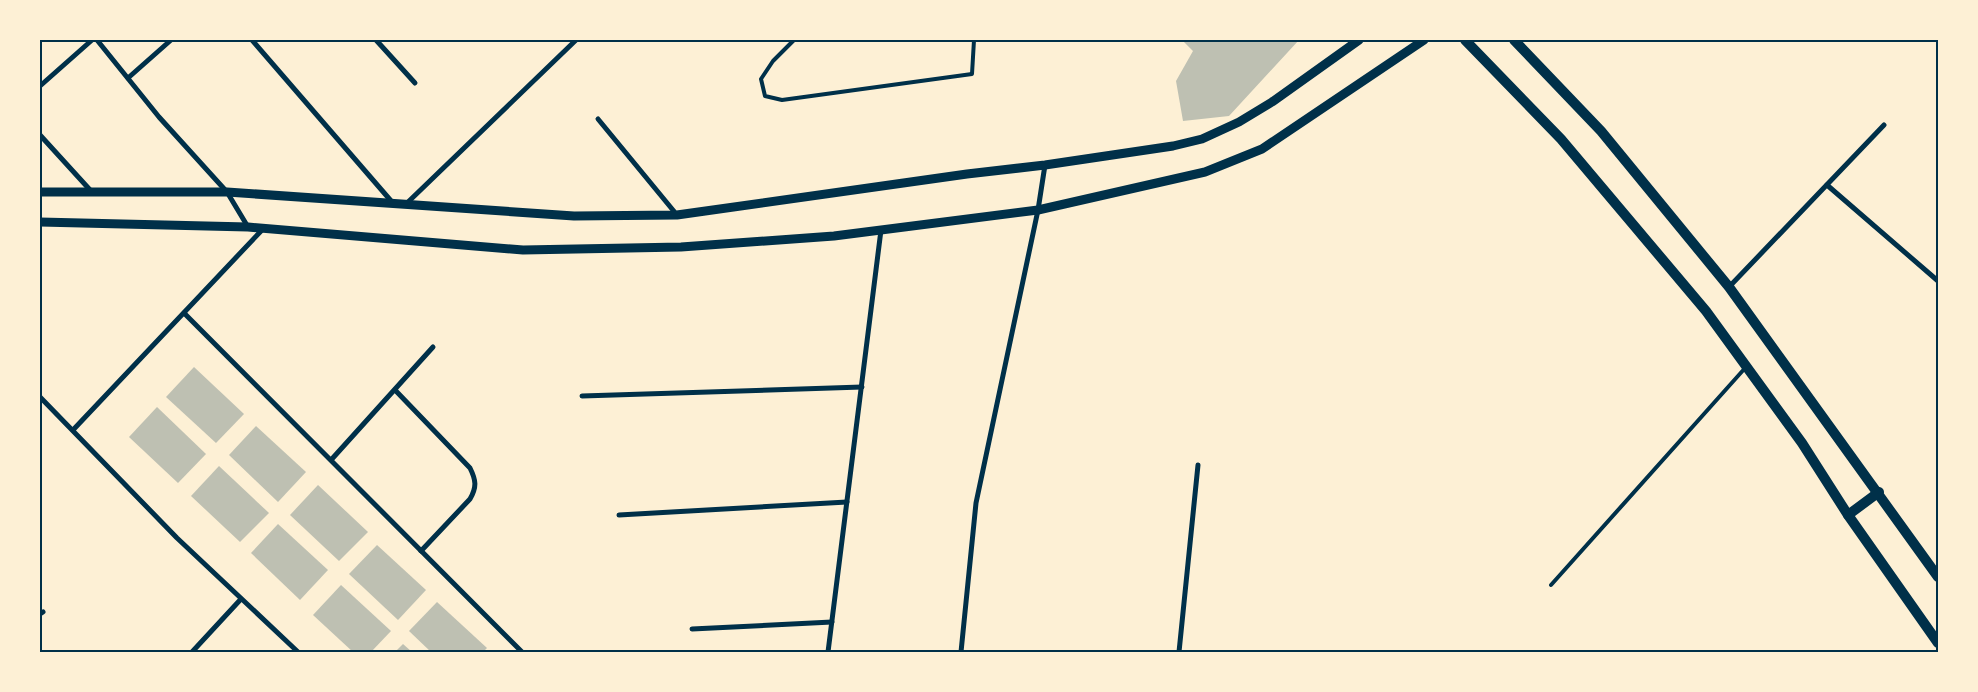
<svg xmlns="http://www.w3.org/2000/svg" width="1978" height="692" font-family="'Alegreya Sans',sans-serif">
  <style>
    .building { fill: #bec0b2 }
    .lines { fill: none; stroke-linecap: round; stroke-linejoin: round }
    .service { stroke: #003049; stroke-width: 4 }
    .minor { stroke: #003049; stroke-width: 5 }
    .tertiary { stroke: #003049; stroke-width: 9 }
    .secondary { stroke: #003049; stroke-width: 10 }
    .neatline { fill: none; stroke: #003049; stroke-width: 2 }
  </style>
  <rect width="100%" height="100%" fill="#fdf0d5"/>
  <!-- building -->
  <g class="building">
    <path d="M1182,40H1299L1229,116L1183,121L1176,81L1193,51Z"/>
    <path d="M194,367L244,414L216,443L166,397Z"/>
    <path d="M157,407L206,454L178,483L129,437Z"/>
    <path d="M256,426L306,472L278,502L229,455Z"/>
    <path d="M219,466L269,513L240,542L191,496Z"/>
    <path d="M318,485L368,532L339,561L290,515Z"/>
    <path d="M278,524L328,570L300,600L251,553Z"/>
    <path d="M377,545L426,590L398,620L349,574Z"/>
    <path d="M341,585L391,631L371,652H353L313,615Z"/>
    <path d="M437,602L487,648L483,652H431L409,631Z"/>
    <path d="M403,644L412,652H395Z"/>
  </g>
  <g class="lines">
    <!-- service -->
    <g class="service">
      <path d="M794,40L773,61L761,79L765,96L782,100L972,74L974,40"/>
      <path d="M1551,585L1746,367"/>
    </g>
    <!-- minor -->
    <g class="minor">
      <path d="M97,40L159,117L227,192L248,227"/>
      <path d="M252,40L392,202"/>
      <path d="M376,40L415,83"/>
      <path d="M128,78L171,40"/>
      <path d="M40,86L92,40"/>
      <path d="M598,119L677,215"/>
      <path d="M40,135L91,191"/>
      <path d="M1827,185L1938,281"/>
      <path d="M406,204L576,40"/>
      <path d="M1729,287L1884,125"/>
      <path d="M184,313L522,652"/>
      <path d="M395,390L470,468C476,480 477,487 470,499L421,551"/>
      <path d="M582,396L862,387"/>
      <path d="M40,397L177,538L298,652"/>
      <path d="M73,430L262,230"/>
      <path d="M331,460L433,347"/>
      <path d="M619,515L847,502"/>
      <path d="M40,614L43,612"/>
      <path d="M692,629L832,622"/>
      <path d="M192,652L241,599"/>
      <path d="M828,652L881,230"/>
      <path d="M961,652L976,503L1038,210L1045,165"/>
      <path d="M1179,652L1198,465"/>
    </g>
    <!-- tertiary -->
    <g class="tertiary">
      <path d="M40,192H227L574,216L677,215L967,174L1045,165L1173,146L1202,139L1239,122L1272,102L1359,40"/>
      <path d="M40,222L248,227L523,250L681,247L834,236L1038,210L1205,172L1262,149L1424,40"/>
    </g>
    <!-- secondary -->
    <g class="secondary">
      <path d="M1465,40L1561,139L1706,311L1802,443L1848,515L1938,643"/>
      <path d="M1514,40L1601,131L1729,287L1938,577"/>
      <path d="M1848,515L1879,492"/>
    </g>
  </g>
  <!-- border -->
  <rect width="1978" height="692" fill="none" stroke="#fdf0d5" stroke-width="82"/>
  <rect x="41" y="41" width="1896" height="610" class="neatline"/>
</svg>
